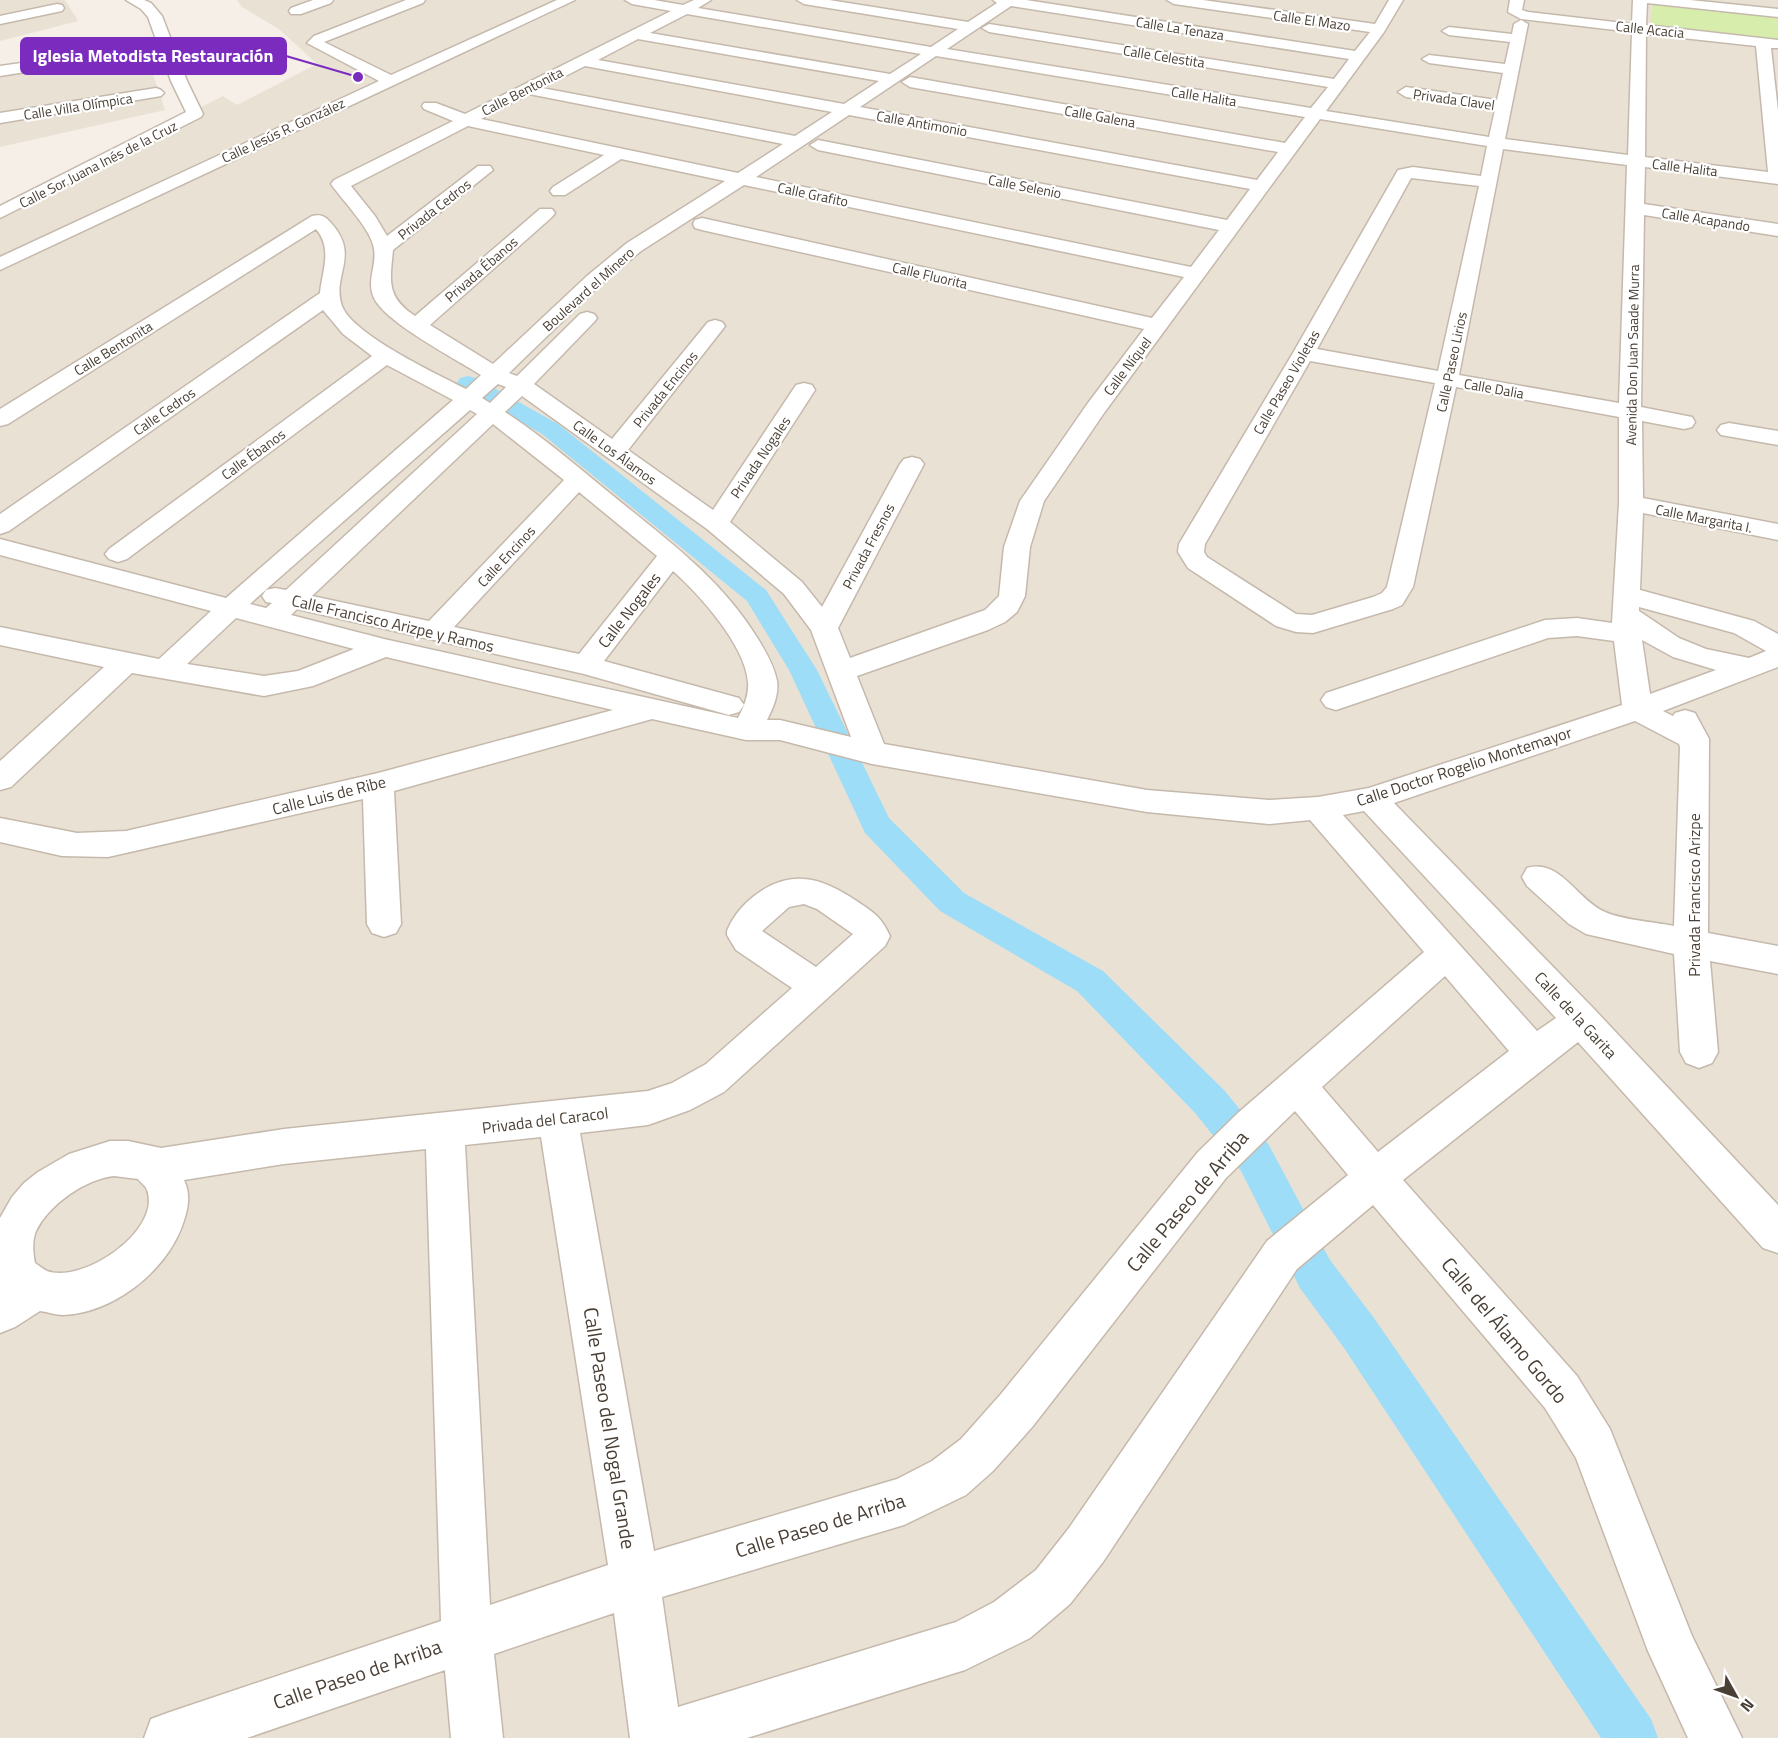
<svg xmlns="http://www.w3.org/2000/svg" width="1778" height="1738" font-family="'Titillium Web',sans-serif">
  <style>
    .residential { fill: #eae1d5 }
    .green { fill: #d7edac }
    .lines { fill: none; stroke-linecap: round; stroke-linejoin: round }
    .canal { fill: #9eddf7; fill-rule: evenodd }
    .minor-casing { stroke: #c5b9ac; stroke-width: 3 }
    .minor { fill: #fff; fill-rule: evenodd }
    .labels { text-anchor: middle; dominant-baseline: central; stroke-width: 4.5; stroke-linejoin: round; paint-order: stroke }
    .far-street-label { font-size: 14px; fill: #493f35; stroke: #fff }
    .street-label { font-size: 16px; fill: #493f35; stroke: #fff }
    .near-street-label { font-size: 20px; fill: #493f35; stroke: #fff }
    .leader { fill: none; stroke: #7b2cbf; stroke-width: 2 }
    .callout-dot { fill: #7b2cbf; stroke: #fff; stroke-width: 2 }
    .callout { fill: #7b2cbf; stroke: #7b2cbf; stroke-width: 2 }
    .callout-label { font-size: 18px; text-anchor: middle; font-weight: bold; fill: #fff }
  </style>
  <rect width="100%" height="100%" fill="#f5efe7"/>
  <!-- residential -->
  <g class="residential">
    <path d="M0,0H65L78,21L0,41Z"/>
    <path d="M237,0H1778V1738H0V209L223,96L237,105L317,64L279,29L242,7Z"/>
    <path d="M143,45L165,110L0,147V68Z"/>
  </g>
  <!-- green -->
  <path class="green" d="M1653,2L1778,15V42L1650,28Z"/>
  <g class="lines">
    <!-- canal -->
    <path class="canal" d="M468,376L476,378L558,424L766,590L817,670L889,818L964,893L1103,971L1224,1090L1269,1145L1330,1260L1374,1318L1651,1719L1658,1738H1601L1344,1348L1300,1288L1241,1171L1196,1114L1077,991L940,911L865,833L789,670L747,601L542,434L460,388L457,383L460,378Z"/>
    <!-- minor casing -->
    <g class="minor-casing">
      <g id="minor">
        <path d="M126,0H144L151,3L162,16L187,81L203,114L201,117L0,218V206L186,112L171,81L148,17L141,9Z"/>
        <path d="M313,0H333L331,3L301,14H291L289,11L291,8Z"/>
        <path d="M406,0H425L423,3L324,42L391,75L557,0H575L0,270V257L379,81L307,43L314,36Z"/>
        <path d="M625,0H654L683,5L694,0H711L698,8L931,47L958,29L804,4L797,0H829L968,22L997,3L993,0H1026L1355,51L1370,32L1174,4L1167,0H1203L1375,24L1389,0H1403L1384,32L1326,111L1489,137L1495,110L1406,97L1398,92L1406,87L1497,100L1503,73L1429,63L1422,59L1429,55L1505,64L1510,42L1449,35L1442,31L1449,27L1512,34L1514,24L1521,20L1528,24L1505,139L1628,155L1632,32L1521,19L1508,12L1510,0H1524L1522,10L1528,12L1632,24L1633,0H1690L1778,9V17L1647,3L1646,25L1778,40V48H1771L1778,111V184L1645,167L1644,204L1778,224V236L1644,215L1641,407L1692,417L1695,422L1692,427L1684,429L1642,421L1643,498L1778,524V540L1643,513L1640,590L1754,621L1778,634V667L1663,711L1673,716L1675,713L1685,710L1695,713L1709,739L1708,933L1778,946V974L1710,961L1718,1052L1712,1063L1699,1068L1686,1063L1680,1052L1674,954L1586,934L1569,924L1527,886L1522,877L1527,868C1560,858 1577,900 1605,912C1623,920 1654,922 1674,926L1680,747L1679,744L1635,721L1394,803L1594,1009L1778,1205V1253L1763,1248L1578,1042L1403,1180L1577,1376L1610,1429L1692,1636L1742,1738H1688L1648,1651L1576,1458L1545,1408L1373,1205L1297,1269L1103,1562L1070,1604L1030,1638L965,1670L747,1738H630L614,1613L494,1654L503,1738H451L445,1670L247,1738H144L151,1719L170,1712L441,1621L426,1149L284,1164L184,1180C192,1197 187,1213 181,1229C163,1273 113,1313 63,1315C56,1315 48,1312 40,1311L15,1327L0,1333V1218L12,1197L24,1183L38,1172L69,1154L110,1141H128L161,1148L284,1129L648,1091L672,1083L706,1064L792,988L736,950L727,935V931C738,903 772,876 804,879C822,880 840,890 855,900C873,912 881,916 890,936L885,946L724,1092L690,1110L648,1125L580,1133L654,1551L897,1479L932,1461L961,1439L1001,1394L1198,1152L1239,1112L1424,952L1310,820L1269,824L1147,812L872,764L780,740H746L652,719L394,791L401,924L396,933L384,937L372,933L367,924L363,799L108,857L62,856L0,842V818L77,833L126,831L378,773L613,710L386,657L313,686L264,696L132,673L11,787L0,790V761L104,667L0,645V627L159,659L211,611L0,555V539L226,598L453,400L387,365L127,559L118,562L109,559L105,554L109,549L372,356L343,334L323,310L9,531L0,534V514L320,293C322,271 333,249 316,229L8,424L0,426V409L312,216C321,214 325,216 331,223C361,256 331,275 342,306C353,335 437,374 466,389L481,375C456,359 386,323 374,298C366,281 377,266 374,249C372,230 342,200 331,184L334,180L453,121L424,109L422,106L424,103H436L465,114L671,11L632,4ZM1011,6L1349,59L1334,79L989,24L982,28L989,32L1328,87L1311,108L947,49ZM687,14L921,54L890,74L650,33ZM1646,34L1756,46L1768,172L1645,157ZM638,39L879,81L844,104L598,60ZM936,56L1305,117L1285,143L910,77L902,82L910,87L1278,152L1257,180L860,107ZM585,66L832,112L795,136L542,88ZM529,94L783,144L738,173L481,119ZM849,115L1250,189L1227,220L818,140L810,145L818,150L1219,230L1191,267L756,177ZM1320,119L1487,146L1481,176L1413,167L1398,170L1293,353L1179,544L1178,552L1188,568L1276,626L1296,632L1313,633L1393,609L1402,605L1413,587L1456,387L1619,417V503L1612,623L1577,618L1545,620L1326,693L1321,700L1326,707L1336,710L1548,638L1577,636L1614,641L1622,705L1369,788L1318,797L1269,800L1147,790L884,744L857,676L988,630L1005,622L1017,612L1025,596L1030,547L1044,501L1104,413ZM468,126L604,155L553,187L550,191L553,195H565L621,159L725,181L627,243L587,276L493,364L430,325L552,217L555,213L552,209H540L415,316C386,297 390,281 393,250L493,170L490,166H478L387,236L375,216L351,186ZM1503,149L1627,165L1619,403L1459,375ZM1411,178L1479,186L1438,371L1317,349ZM744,185L1184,277L1152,318L702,218L695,220L693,224L695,228L702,230L1144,329L1088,403L1020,501L1004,547L999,596L985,610L850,658L838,628L924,464L920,459L912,457L904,459L900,464L822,607L802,582L730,522L815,390L812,385L804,383L796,385L713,510L628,450L722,330L725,326L722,322L715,320L708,322L612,439L534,384L594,322L597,318L594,314L587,312L580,314L517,376L509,373L601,284L641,251ZM1310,361L1435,383L1387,587L1382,593L1373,597L1312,615L1296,614L1207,557L1204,552L1205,544ZM498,384L506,387L490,403L482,398ZM522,396L707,529L784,594L811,630L851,737L780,720H767C773,708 779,695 777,681C774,666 766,652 758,639C722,580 670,542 617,499C580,469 545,438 505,412ZM470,410L477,414L286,590L275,588L266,590L262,596L266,602L272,603L266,608L250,604L261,594ZM493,424L564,480L429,621L312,596ZM579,492L657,556L579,654L454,627ZM673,571C700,595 745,645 748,682C749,695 744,707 738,718L384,639L291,615L297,609L584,674L729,715L739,712L744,705L739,698L604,661ZM1639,607L1734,633L1766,651L1749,658L1706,649L1679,638L1639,611ZM236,618L354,649L298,671L264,676L187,664ZM1642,640L1673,657L1716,670L1650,694ZM1364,811L1556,1018L1537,1031L1343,815ZM804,904L817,909L853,934L816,967L762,931L789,907ZM1445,976L1509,1051L1378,1152L1322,1087ZM1295,1111L1348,1175L1267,1241L1069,1528L1036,1570L994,1602L956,1622L678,1707L662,1597L904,1525L966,1495L993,1471L1033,1426L1226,1178ZM541,1137L608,1565L490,1605L465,1145ZM114,1176L138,1179C140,1182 146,1186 147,1190C162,1230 84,1284 47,1271C43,1269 38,1265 35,1263C33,1253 32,1241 36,1231C49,1204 86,1179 114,1176Z"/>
        <path d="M57,4L62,5L64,8L62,11L0,24V16Z"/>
        <path d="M133,47L138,48L140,51L138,54L0,76V66Z"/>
        <path d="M156,88L161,90L164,93L161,96L0,123V113Z"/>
        <path d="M1729,423L1778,431V445L1721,435L1717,430L1721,425Z"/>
      </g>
    </g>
    <!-- minor -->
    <use href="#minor" class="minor"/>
  </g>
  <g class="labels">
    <!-- far-street labels -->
    <g class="far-street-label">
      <text transform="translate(1312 20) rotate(8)">Calle El Mazo</text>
      <text transform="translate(1180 28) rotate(9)">Calle La Tenaza</text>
      <text transform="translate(1650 29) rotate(6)">Calle Acacia</text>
      <text transform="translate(1164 56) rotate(9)">Calle Celestita</text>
      <text transform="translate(522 91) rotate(-27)">Calle Bentonita</text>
      <text transform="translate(1204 96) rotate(9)">Calle Halita</text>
      <text transform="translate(1454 99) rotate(8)">Privada Clavel</text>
      <text transform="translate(78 106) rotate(-9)">Calle Villa Olímpica</text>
      <text transform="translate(1100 116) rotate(10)">Calle Galena</text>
      <text transform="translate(922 123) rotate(10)">Calle Antimonio</text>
      <text transform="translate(283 130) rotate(-25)">Calle Jesús R. González</text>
      <text transform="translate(98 164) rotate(-27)">Calle Sor Juana Inés de la Cruz</text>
      <text transform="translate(1685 167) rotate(7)">Calle Halita</text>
      <text transform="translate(1025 186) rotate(11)">Calle Selenio</text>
      <text transform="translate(813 194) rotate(12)">Calle Grafito</text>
      <text transform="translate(434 209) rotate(-38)">Privada Cedros</text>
      <text transform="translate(1706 219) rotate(9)">Calle Acapando</text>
      <text transform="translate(481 269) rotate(-41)">Privada Ébanos</text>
      <text transform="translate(930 275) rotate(13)">Calle Fluorita</text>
      <text transform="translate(588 289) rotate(-42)">Boulevard el Minero</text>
      <text transform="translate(113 348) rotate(-32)">Calle Bentonita</text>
      <text transform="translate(1632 355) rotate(-89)">Avenida Don Juan Saade Murra</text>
      <text transform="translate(1451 362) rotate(-78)">Calle Paseo Lirios</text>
      <text transform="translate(1127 366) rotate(-53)">Calle Níquel</text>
      <text transform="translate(1286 382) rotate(-60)">Calle Paseo Violetas</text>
      <text transform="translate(1494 388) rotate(10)">Calle Dalia</text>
      <text transform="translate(665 389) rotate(-51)">Privada Encinos</text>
      <text transform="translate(164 411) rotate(-35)">Calle Cedros</text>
      <text transform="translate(615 452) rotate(36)">Calle Los Álamos</text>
      <text transform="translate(253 454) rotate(-36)">Calle Ébanos</text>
      <text transform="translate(760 457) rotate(-56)">Privada Nogales</text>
      <text transform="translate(1704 518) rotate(11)">Calle Margarita I.</text>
      <text transform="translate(868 546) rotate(-62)">Privada Fresnos</text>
      <text transform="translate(506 556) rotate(-47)">Calle Encinos</text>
    </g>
    <!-- street labels -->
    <g class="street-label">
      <text transform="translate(629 610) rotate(-52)">Calle Nogales</text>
      <text transform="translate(393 623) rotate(13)">Calle Francisco Arizpe y Ramos</text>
      <text transform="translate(1464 766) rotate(-18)">Calle Doctor Rogelio Montemayor</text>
      <text transform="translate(329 795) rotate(-14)">Calle Luis de Ribe</text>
      <text transform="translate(1694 895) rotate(-90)">Privada Francisco Arizpe</text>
      <text transform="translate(1576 1015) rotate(47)">Calle de la Garita</text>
      <text transform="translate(545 1120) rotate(-7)">Privada del Caracol</text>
    </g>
    <!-- near-street labels -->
    <g class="near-street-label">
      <text transform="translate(1187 1201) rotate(-50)">Calle Paseo de Arriba</text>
      <text transform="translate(1505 1330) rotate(50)">Calle del Álamo Gordo</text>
      <text transform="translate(610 1428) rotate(81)">Calle Paseo del Nogal Grande</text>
      <text transform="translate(820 1525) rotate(-17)">Calle Paseo de Arriba</text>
      <text transform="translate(357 1674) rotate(-19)">Calle Paseo de Arriba</text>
    </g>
  </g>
  <!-- callouts -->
  <path class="leader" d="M358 77L286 56"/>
  <circle class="callout-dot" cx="358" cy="77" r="6"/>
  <rect class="callout" x="21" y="38" width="265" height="36" rx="6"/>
  <g class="callout-label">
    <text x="153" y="62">Iglesia Metodista Restauración</text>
  </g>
  <!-- north arrow -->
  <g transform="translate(1736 1696) rotate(130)" stroke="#ffffff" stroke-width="4.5" paint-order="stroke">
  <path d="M0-4.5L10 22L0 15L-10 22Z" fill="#493f35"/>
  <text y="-9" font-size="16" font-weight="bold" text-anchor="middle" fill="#493f35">N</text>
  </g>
</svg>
